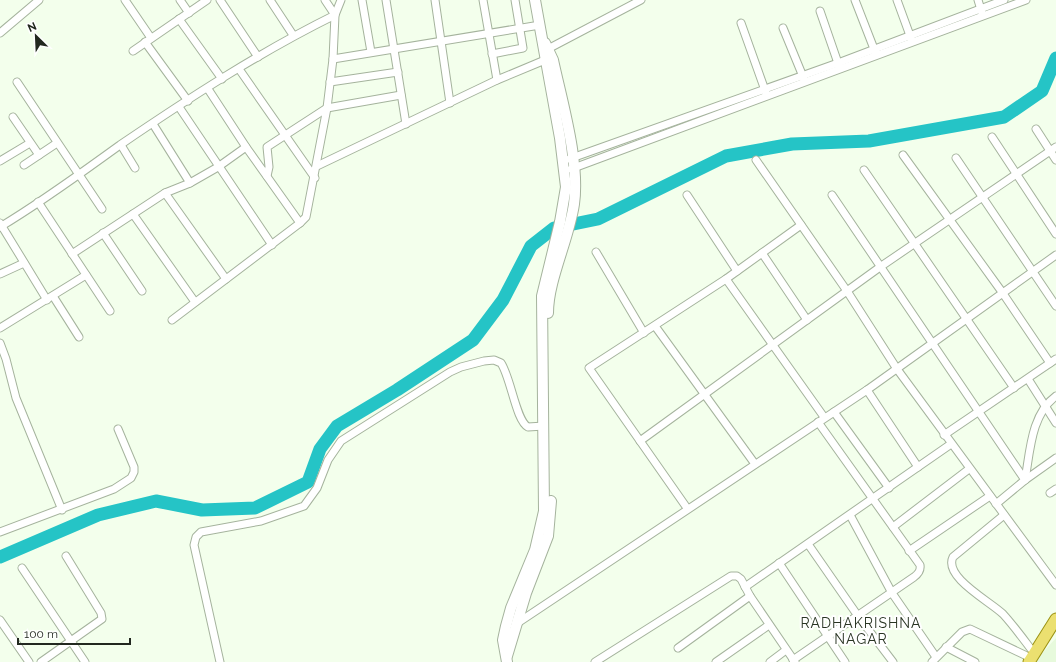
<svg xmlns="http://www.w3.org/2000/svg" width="1056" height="662" font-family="Raleway,sans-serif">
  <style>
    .built { fill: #e7fadc }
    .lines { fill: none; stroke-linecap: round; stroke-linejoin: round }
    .river { stroke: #25c4c6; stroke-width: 13 }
    .street-casing { stroke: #a5b39d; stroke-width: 9 }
    .secondary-casing { stroke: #a5b39d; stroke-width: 12 }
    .primary-casing { stroke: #9c9315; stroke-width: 13 }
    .street { stroke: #fff; stroke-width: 7 }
    .secondary { stroke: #fff; stroke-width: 10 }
    .primary { stroke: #ebe070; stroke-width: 11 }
    .labels { text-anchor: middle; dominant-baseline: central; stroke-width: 4; stroke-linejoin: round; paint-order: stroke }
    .neighbourhood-label { font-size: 14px; letter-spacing: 1px; fill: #293423; stroke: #fff }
  </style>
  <rect width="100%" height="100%" fill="#f3ffec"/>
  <!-- built -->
  <path class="built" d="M1056,638V662H1034Z"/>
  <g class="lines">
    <!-- river -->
    <path class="river" d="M0,557L98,515L156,501L202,510L255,508L308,482L320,449L337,426L397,390L473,340L503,300L531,246L554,228L598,219L726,156L792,144L869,141L1004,117L1042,91L1056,58"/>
    <!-- street casing -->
    <g class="street-casing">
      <g id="street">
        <path d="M125,0L151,38"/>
        <path d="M180,0L189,13"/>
        <path d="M220,0L258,57"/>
        <path d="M270,0L293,35"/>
        <path d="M362,0L371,52"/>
        <path d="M386,0L406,124"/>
        <path d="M435,0L450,103"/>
        <path d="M483,0L497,80"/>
        <path d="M855,0L876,54"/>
        <path d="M897,0L912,41"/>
        <path d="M978,0L982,13"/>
        <path d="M820,11L839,66"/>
        <path d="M179,19L222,79"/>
        <path d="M741,23L766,93"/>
        <path d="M783,28L804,79"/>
        <path d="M0,33L39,0"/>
        <path d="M145,42L188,101"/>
        <path d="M133,51L207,0"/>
        <path d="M544,51L641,0"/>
        <path d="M492,54L523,48L515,0"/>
        <path d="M333,59L540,25"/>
        <path d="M239,69L315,178"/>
        <path d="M17,82L102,209"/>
        <path d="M330,82L398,72"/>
        <path d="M208,89L246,147L300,223"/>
        <path d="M179,107L272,245"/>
        <path d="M13,117L39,155"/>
        <path d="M153,124L190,183"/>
        <path d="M1036,129L1056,160"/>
        <path d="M992,137L1056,234"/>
        <path d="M121,145L135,168"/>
        <path d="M903,155L1002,292L1050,363"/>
        <path d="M956,158L1056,306"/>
        <path d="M569,159L838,63L1004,0"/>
        <path d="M756,160L847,291L897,369L1056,585"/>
        <path d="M0,161L30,143"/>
        <path d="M24,165L57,143"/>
        <path d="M317,166L497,80L545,60"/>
        <path d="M571,169L1026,0"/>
        <path d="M864,170L1014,388"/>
        <path d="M267,176L269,167L267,147L327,108L401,95"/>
        <path d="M165,193L226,279"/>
        <path d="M687,195L737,271"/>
        <path d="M832,195L1025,480"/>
        <path d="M38,202L110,311"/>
        <path d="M133,214L195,302"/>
        <path d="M0,223L47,300"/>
        <path d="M0,227C42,202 81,173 120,145C189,98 260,52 335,15L325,0"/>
        <path d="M103,233L142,291"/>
        <path d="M596,252L644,333"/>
        <path d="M762,253L807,320"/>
        <path d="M72,254L165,193L190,183L218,167L246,147"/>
        <path d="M0,274L24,263"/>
        <path d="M726,279L824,417"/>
        <path d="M53,296L79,337"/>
        <path d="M172,320L300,223L306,217L327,108L333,59L335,15L341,0"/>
        <path d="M655,326L755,464"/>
        <path d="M0,328L86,275"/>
        <path d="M0,343L6,359L16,398L62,510"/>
        <path d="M1028,379L1056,423"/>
        <path d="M867,390L918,467"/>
        <path d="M834,412L889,488"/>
        <path d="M944,435L1056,359"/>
        <path d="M640,441L880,267L1056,147"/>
        <path d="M1025,480C1030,452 1031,414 1056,396"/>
        <path d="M1050,493L1056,489"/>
        <path d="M996,504L1025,480L1056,458"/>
        <path d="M687,508L589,368L726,279L801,225"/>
        <path d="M850,515L892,593L936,657"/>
        <path d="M1004,515L953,557C943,577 991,602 1003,614C1014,626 1024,640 1034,653"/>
        <path d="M893,527L969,469"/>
        <path d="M0,532L114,489L131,478L134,472V467L118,429"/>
        <path d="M808,544L858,616L893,662"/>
        <path d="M909,551L990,496"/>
        <path d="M779,563L845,662"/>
        <path d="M22,568L85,662"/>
        <path d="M745,587L951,444"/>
        <path d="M0,620L29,662"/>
        <path d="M516,624L867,390L1056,255"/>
        <path d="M946,647L975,662"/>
        <path d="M678,648L750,596"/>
        <path d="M793,660L914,577C918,574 921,571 920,565L818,422"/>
        <path d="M41,662L102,619L101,613L66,556"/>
        <path d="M220,662L194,545L196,537L201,532L261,521L304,506L317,488L328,460L341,441L450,372L461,367L484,361L494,360L501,363C511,378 516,421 528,427L544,426"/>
        <path d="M595,662L731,576H737L741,579L750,596L795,662"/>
        <path d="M716,662L769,625"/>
        <path d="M770,662L786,650"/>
        <path d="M932,662L962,632L970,629L1031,658"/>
      </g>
    </g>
    <!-- secondary casing -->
    <g class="secondary-casing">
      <g id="secondary">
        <path d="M545,43L553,60C562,102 580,162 574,204C569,239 548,280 548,313"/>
        <path d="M507,656L526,593L548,536L551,501"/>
        <path d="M507,662L503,640L506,626L511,608L535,550L544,511L542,296L560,222L566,187L560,138L535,0"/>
      </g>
    </g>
    <!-- primary casing -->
    <g class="primary-casing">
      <path id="primary" d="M1029,662L1056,619"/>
    </g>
    <!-- street -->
    <use href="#street" class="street"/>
    <!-- secondary -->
    <use href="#secondary" class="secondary"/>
    <!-- primary -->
    <use href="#primary" class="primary"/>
  </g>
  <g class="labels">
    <!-- neighbourhood labels -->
    <g class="neighbourhood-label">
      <text x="861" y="623">RADHAKRISHNA<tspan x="861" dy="16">NAGAR</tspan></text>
    </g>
  </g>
  <!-- north arrow -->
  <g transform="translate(36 36) rotate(336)" stroke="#ffffff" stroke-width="3" paint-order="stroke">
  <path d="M0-3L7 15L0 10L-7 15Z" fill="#22281f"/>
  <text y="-6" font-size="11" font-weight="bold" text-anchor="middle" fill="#22281f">N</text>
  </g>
  <!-- scale -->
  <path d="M18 638v6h112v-6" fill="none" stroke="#22281f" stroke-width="2"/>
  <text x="24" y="638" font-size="12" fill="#22281f" stroke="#ffffff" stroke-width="3" paint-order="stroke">100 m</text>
</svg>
